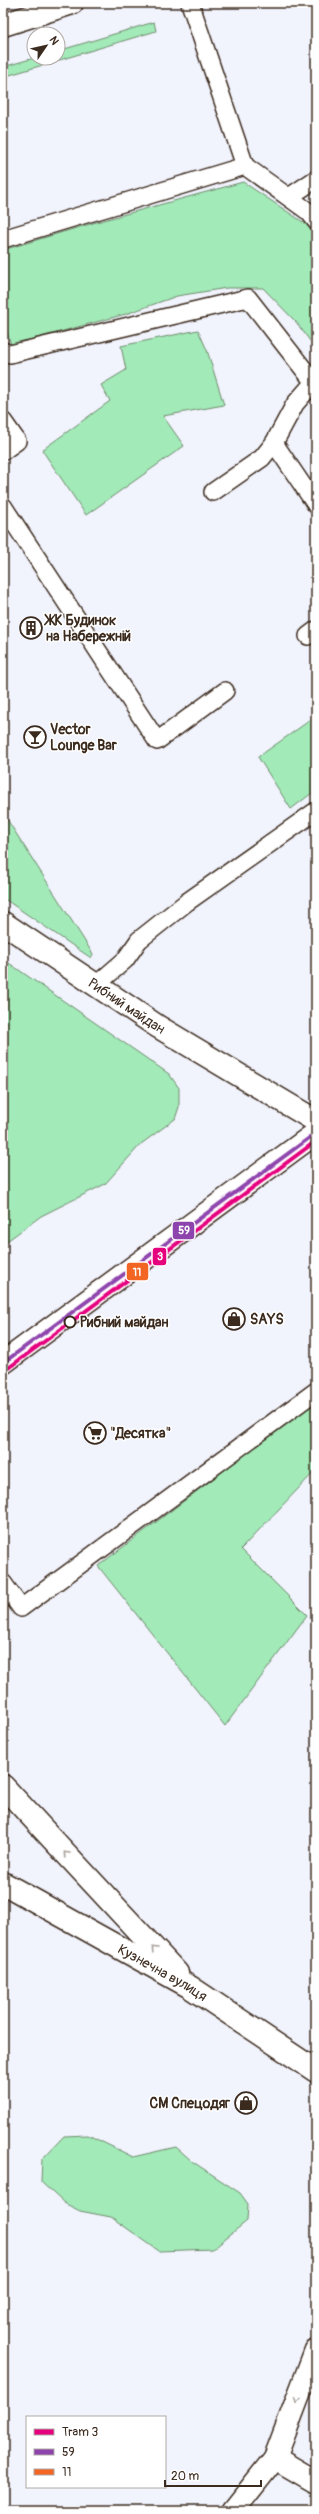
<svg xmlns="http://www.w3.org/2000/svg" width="319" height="2514" font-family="Pangolin,sans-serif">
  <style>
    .green { fill: #a2eab8; stroke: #6e8a6b }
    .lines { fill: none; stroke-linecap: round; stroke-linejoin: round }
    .lane-casing { stroke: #3b2a1e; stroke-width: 20 }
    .street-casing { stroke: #3b2a1e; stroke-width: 25 }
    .secondary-casing { stroke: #3b2a1e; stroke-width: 25 }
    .lane { stroke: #fff; stroke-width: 17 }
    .street { stroke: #fff; stroke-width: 22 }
    .secondary { stroke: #fff; stroke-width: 22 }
    .bus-1-casing { stroke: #fff; stroke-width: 7 }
    .bus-2-casing { stroke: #fff; stroke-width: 7 }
    .bus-1 { stroke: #8e44ad; stroke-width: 4 }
    .bus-2 { stroke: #f26522; stroke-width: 4 }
    .tram-1-casing { stroke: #fff; stroke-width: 7 }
    .tram-1 { stroke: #e5007d; stroke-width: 4 }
    .oneway { stroke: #a79f9a }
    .stop-dot { fill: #fff; stroke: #3b2a1e; stroke-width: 2 }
    .labels { text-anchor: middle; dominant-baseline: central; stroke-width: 3; stroke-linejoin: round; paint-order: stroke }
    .poi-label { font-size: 14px; font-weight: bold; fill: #3b2a1e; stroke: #fff; text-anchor: start }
    .street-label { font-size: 14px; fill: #3b2a1e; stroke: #fff }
    .stop-label { font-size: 14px; font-weight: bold; fill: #3b2a1e; stroke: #fff; text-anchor: start }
    .line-badge { stroke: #fff; stroke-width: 1.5 }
    .badge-label { font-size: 11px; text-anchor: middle; font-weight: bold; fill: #fff }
  </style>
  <rect width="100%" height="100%" fill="#f1f3fd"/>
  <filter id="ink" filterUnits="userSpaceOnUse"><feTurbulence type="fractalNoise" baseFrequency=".025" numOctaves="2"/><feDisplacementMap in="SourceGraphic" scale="8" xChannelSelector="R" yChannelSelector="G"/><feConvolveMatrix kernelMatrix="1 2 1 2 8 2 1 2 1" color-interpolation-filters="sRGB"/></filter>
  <g filter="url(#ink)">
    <!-- green -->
    <g class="green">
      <path d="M154,22L156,31L3,77V67L34,58H58V51Z"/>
      <path d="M243,182L306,224L316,238V349L296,322L263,288H227L177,296L126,314L11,345L3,319V250L93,223Z"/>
      <path d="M198,330L207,350L224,405L163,416L184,446L86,515L42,450L110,401L101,385L126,370L121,346Z"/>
      <path d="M316,716V790L291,809L258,757Z"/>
      <path d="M3,813L93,954L91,958L3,898Z"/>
      <path d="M3,959L169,1074L179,1088V1107L175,1119L141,1144L105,1184L41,1216L3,1244Z"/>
      <path d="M316,1401V1470L241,1549L307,1615L225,1726L98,1566Z"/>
      <path d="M88,2135L133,2157L176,2147L193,2162L240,2193L248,2204L247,2221L212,2249L159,2251L111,2217L80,2211L64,2203L41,2182L42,2159L64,2136Z"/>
    </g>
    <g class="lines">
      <!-- lane casing -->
      <g class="lane-casing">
        <g id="lane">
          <path d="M190,3L245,166"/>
          <path d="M289,197L316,179"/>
          <path d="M3,239L245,166L309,212L316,221"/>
          <path d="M3,351L10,354L248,298L316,385"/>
          <path d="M314,382L295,404L274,443L316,505"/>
          <path d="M3,421L17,441L3,451"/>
          <path d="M213,492L262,458L274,443"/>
          <path d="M3,506L157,741L225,691"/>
          <path d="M308,636L316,630"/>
          <path d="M95,986L125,960L139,940L187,902L316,811"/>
          <path d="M3,1583L21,1608L316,1391"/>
        </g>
      </g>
      <!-- street casing -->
      <g class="street-casing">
        <g id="street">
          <path id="s1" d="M3,923L157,1026L316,1121"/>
          <path d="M233,2511L275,2458"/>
        </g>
      </g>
      <!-- secondary casing -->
      <g class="secondary-casing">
        <g id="secondary">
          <path d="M3,25L72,3"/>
          <path d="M3,1363L316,1133"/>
          <path d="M3,1786L177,1973"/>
          <path id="s2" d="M3,1883L190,1987L316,2071"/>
          <path d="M316,2350L275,2458L316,2482"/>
        </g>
      </g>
      <!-- lane -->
      <use href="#lane" class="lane"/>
      <!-- street -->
      <use href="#street" class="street"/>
      <!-- secondary -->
      <use href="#secondary" class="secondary"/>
      <!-- bus-1 casing -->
      <g class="bus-1-casing">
        <path id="bus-1" d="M3,1363L316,1133"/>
      </g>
      <!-- bus-2 casing -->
      <g class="bus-2-casing">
        <path id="bus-2" d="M7,1368L316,1140"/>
      </g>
      <!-- bus-1 -->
      <use href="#bus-1" class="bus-1"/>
      <!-- bus-2 -->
      <use href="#bus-2" class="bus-2"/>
      <!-- tram-1 casing -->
      <g class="tram-1-casing">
        <path id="tram-1" d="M3,1372L316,1141"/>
      </g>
      <!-- tram-1 -->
      <use href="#tram-1" class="tram-1"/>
    </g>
    <!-- one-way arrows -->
    <defs><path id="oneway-chevron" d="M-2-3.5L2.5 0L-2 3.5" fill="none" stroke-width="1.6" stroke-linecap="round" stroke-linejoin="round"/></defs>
    <g class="oneway">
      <use href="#oneway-chevron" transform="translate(66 1854) rotate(-133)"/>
      <use href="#oneway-chevron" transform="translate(154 1949) rotate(-133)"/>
      <use href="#oneway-chevron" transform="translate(297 2400) rotate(111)"/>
    </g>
  </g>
  <!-- icons -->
  <defs>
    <g id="building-ring" transform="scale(1.15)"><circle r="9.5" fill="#fff" stroke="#3b2a1e" stroke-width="1.5"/><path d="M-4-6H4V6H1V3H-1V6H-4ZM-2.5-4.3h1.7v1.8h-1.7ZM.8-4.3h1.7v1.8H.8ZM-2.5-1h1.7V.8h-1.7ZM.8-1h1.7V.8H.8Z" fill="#3b2a1e"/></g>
    <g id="bar-ring" transform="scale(1.15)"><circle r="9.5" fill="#fff" stroke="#3b2a1e" stroke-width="1.5"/><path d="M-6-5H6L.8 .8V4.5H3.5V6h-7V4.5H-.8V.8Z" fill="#3b2a1e"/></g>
    <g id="shop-ring" transform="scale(1.15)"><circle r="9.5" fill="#fff" stroke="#3b2a1e" stroke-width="1.5"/><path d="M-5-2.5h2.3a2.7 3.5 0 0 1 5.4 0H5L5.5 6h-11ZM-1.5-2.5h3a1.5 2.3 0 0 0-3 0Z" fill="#3b2a1e"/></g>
    <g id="supermarket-ring" transform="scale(1.15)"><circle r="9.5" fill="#fff" stroke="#3b2a1e" stroke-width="1.5"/><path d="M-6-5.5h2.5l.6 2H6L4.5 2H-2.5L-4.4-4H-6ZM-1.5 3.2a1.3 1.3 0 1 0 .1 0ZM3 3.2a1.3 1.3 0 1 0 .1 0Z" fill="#3b2a1e"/></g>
  </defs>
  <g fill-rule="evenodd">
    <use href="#building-ring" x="31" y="628"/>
    <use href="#bar-ring" x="35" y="737"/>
    <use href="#shop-ring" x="234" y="1319"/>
    <use href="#supermarket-ring" x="95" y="1433"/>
    <use href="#shop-ring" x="246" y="2103"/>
  </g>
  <!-- markers -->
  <circle class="stop-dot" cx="70" cy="1322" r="5.5"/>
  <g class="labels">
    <!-- poi labels -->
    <g class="poi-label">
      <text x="46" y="620">ЖК Будинок<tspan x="46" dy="16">на Набережній</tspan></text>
      <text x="50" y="729">Vector<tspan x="50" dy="16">Lounge Bar</tspan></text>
      <text x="250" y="1319">SAYS</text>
      <text x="110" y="1433">"Десятка"</text>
      <text x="230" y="2103" text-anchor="end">СМ Спецодяг</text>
    </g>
    <!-- street labels -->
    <g class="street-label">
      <text stroke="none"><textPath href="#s1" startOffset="149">Рибний майдан</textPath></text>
      <text stroke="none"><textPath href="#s2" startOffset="183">Кузнечна вулиця</textPath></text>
    </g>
    <!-- stop labels -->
    <g class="stop-label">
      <text x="80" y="1322">Рибний майдан</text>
    </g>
  </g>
  <g class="line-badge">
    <rect x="172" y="1221" width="23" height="19" rx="4" fill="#8e44ad"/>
    <rect x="152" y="1247" width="15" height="19" rx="4" fill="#e5007d"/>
    <rect x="126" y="1262" width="23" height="19" rx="4" fill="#f26522"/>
  </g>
  <g class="badge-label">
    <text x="184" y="1234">59</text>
    <text x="160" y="1260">3</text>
    <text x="137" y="1276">11</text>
  </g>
  <!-- margin -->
  <rect width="319" height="2514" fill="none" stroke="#fff" stroke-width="16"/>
  <rect x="8" y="8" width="303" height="2498" fill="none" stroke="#3b2a1e" stroke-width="1.5" filter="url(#ink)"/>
  <!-- legend -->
  <rect x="26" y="2416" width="140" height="72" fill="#ffffff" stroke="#b1aaa5"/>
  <rect x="34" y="2429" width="20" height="6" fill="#e5007d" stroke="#b1aaa5"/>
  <text x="62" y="2436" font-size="12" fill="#3b2a1e">Tram 3</text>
  <rect x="34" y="2449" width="20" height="6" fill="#8e44ad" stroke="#b1aaa5"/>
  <text x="62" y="2456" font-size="12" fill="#3b2a1e">59</text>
  <rect x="34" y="2469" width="20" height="6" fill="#f26522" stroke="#b1aaa5"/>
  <text x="62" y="2476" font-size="12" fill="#3b2a1e">11</text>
  <!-- north arrow -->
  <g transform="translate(46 46) rotate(56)"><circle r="19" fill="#ffffff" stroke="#b1aaa5"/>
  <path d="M0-3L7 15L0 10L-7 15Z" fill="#3b2a1e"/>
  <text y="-6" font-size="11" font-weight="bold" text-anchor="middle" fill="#3b2a1e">N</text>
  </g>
  <!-- scale -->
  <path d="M165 2480v6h96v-6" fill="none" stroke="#3b2a1e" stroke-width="2"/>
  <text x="171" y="2480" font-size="12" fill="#3b2a1e" stroke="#ffffff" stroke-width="3" paint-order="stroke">20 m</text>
</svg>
